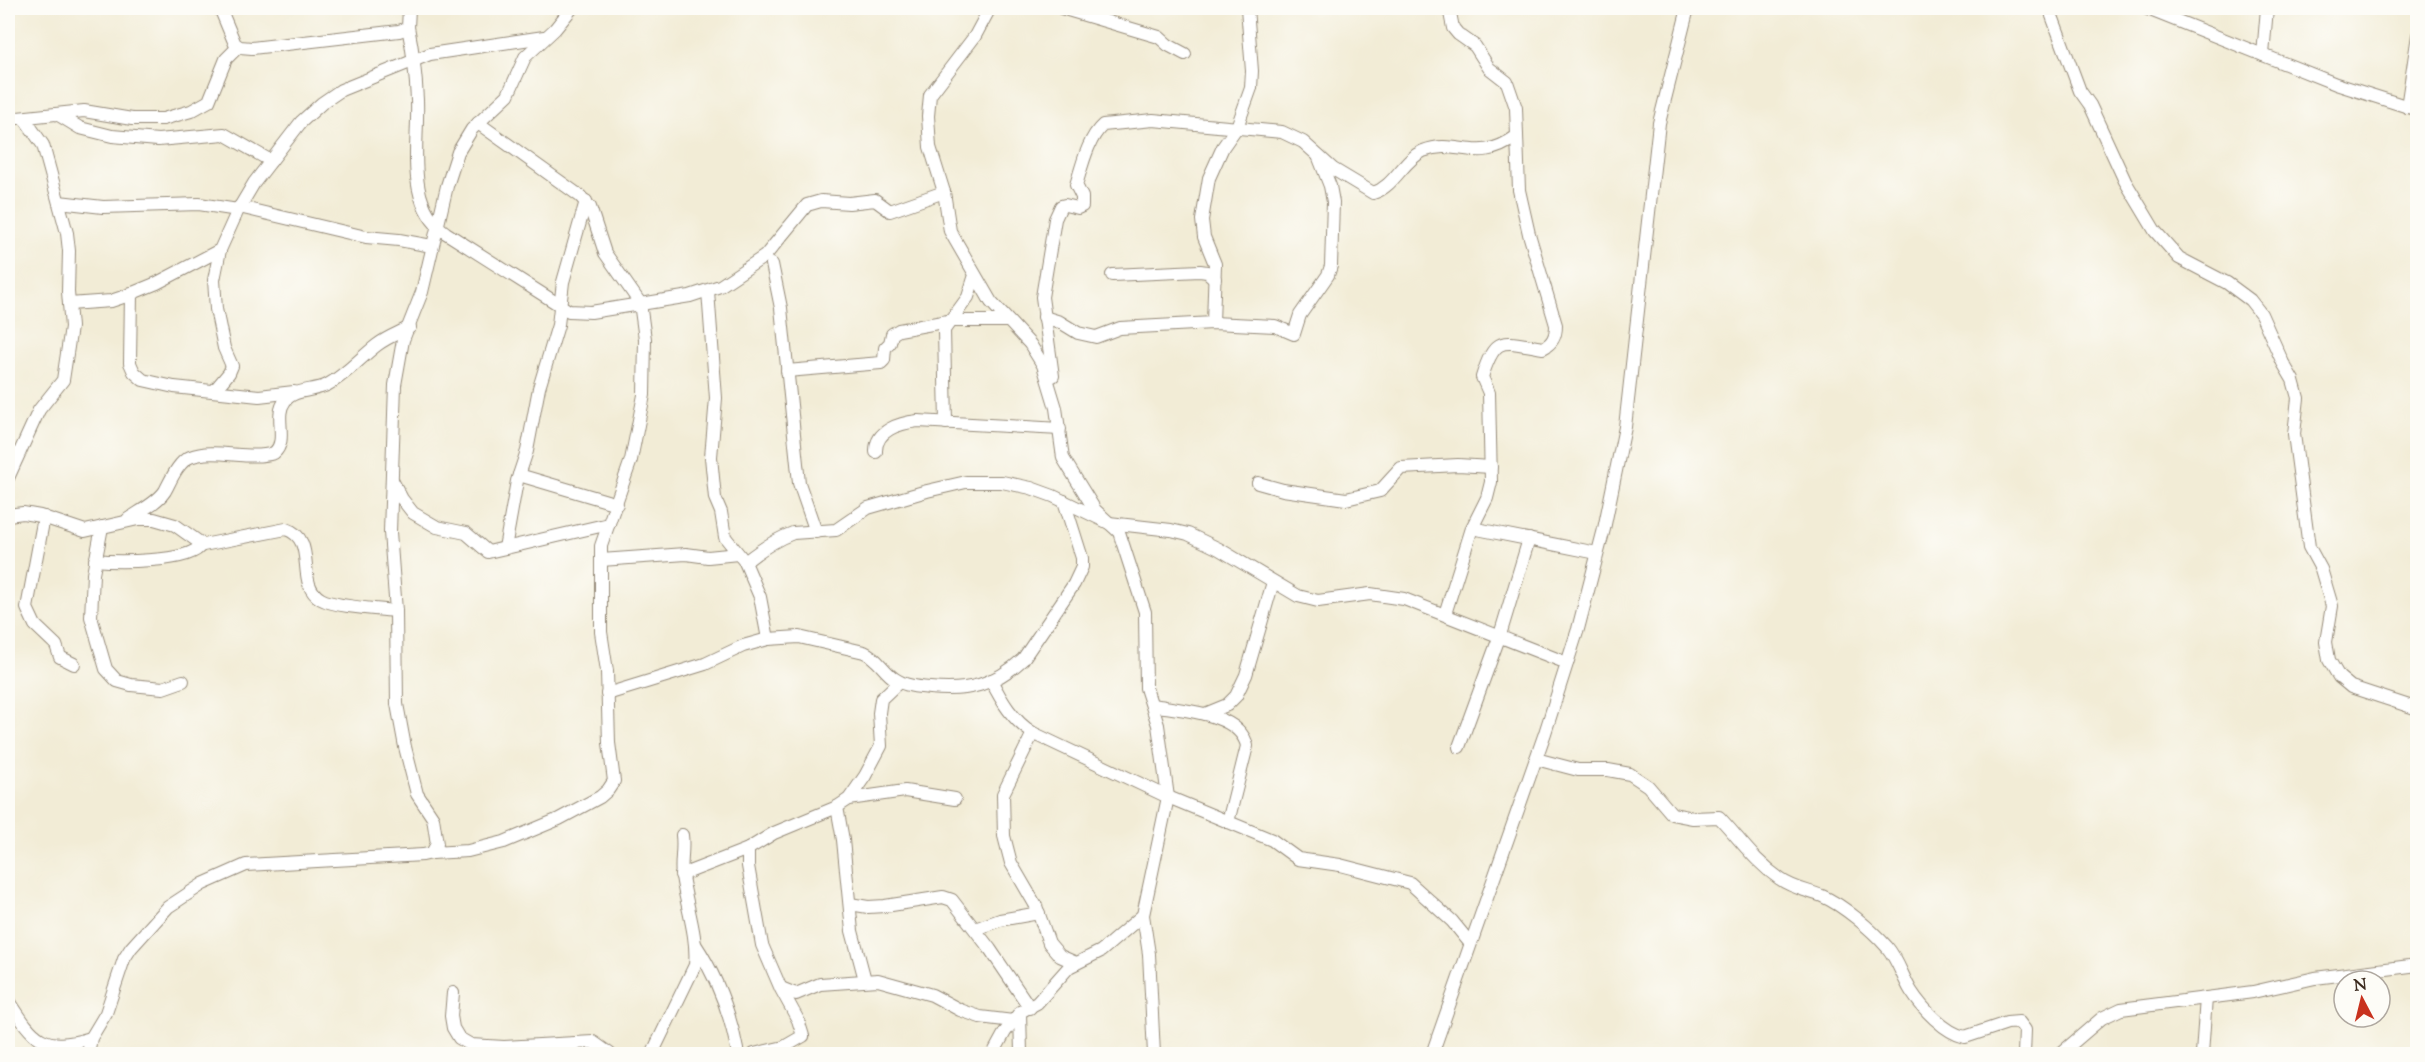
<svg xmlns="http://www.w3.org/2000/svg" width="2425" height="1062" font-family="'Sorts Mill Goudy',serif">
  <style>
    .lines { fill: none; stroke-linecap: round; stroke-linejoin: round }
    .street-casing { stroke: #968b7a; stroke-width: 14 }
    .street { stroke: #fff; stroke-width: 12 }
  </style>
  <rect width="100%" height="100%" fill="#fdfcf7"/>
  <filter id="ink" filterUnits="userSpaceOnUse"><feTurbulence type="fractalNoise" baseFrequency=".0167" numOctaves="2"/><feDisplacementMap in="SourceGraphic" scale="12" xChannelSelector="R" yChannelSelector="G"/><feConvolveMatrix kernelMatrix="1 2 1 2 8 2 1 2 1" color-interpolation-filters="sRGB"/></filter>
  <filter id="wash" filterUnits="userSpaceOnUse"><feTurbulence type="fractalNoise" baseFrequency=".008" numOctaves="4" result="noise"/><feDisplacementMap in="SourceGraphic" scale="24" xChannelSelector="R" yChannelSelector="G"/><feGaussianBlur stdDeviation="1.35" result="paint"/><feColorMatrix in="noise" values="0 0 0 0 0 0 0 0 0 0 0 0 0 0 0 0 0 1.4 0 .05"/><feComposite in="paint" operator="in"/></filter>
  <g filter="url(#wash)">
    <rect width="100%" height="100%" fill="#f2ecd6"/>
  </g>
  <g filter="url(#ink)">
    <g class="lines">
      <!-- street casing -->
      <g class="street-casing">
        <g id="street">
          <path d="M220,8L235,44L240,47L252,48L399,31L408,28L409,8"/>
          <path d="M990,8L975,36L930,95L928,116L930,147L944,192L950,231L991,302L1030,344L1043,365L1056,408L1063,458L1095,510L1119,532L1145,612L1146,688L1158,725L1168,797L1143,915L1149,954L1154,1054"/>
          <path d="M1061,8L1159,37L1168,45L1185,54"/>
          <path d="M2051,8L2052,16L2080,91L2090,105L2125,181L2155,231L2179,258L2227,283L2250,300L2261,314L2283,363L2293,380L2298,398L2294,434L2309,547L2321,569L2332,606L2326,642L2329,660L2339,677L2351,687L2418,709"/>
          <path d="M2145,8L2336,84L2418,110"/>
          <path d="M408,27C413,51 416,77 417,100C419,145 404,203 446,233L569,311L591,312L690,296L720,286L765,256L807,205L821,201L849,203L875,200L890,211L944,192"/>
          <path d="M2263,55L2267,8"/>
          <path d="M2407,107L2418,35"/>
          <path d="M57,114L80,128L112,136L158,140L224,134L271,161"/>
          <path d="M8,119L84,111L132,119H163L191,111L209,101L226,59L238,47"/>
          <path d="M59,202L103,207L199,204L238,210"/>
          <path d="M239,207L366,237L399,240L432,246"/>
          <path d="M772,264L781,308L799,483L816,532"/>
          <path d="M1112,275L1200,271L1207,272L1215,279"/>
          <path d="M708,291L716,398L711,457L715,498L721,512L725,537L745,562L760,597L768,639"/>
          <path d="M131,293L130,363L134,372L143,380L174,387L259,396L294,392"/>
          <path d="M69,304L111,301L123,297L157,283L220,250L238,210L254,183L301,122L322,103L341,90L430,54L544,37"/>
          <path d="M1044,317L1060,322L1078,333L1096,337L1120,328L1213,323L1275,326L1294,334L1300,315L1328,275L1331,266L1333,202L1330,186L1319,158"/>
          <path d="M1213,323L1215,264L1204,237L1202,220L1209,178L1223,147L1237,127L1251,88L1252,71L1247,8"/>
          <path d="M787,371L881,363L884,360L885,348L890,343L892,334L899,330L948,321H1008"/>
          <path d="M1053,376L1042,297L1055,219L1061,206L1065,205L1078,208L1082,206V197L1076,185C1082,166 1088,138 1103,125L1153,120L1282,132L1303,142L1333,169L1373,193C1394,187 1403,160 1423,151C1458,137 1476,166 1517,136"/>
          <path d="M214,391L229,373L232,366L224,348L216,309L214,280L220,250"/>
          <path d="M946,423L944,330L968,297L974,278"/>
          <path d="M876,452C875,430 900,423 918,421L1060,429"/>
          <path d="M519,475L617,504"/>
          <path d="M8,478L39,410L63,380L71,327L68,292L69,251L67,233L43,145L24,118"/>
          <path d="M392,480L402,499L413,513L437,527L466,533L488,552L609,524"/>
          <path d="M1258,483L1283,490L1346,499L1380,491L1401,468L1458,465L1491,467"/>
          <path d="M8,515L23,513L40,516L85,531L138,519H154L175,525L203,545L286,529C319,540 294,584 321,599C335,607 378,609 396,611"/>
          <path d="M44,517L27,608L35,625L56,645L60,657L74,664"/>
          <path d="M128,519C140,511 157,503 165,491C171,480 178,462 190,457C216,447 247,461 274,453C289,440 273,416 285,401C293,389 315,391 327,385C346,375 360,358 377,345C387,337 399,333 410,327"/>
          <path d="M102,527L93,574L91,617L106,669L117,681L131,685L163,688L183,681"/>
          <path d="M1472,528L1597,553"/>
          <path d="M505,548L517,481L527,451L539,388L558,325L563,282L586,201"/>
          <path d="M95,560C115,562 191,563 201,545"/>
          <path d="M601,560L686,554L708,557L738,554"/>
          <path d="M745,562C760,550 774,540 793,533L836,530L868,508L927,491L966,482H1002L1031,488L1053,496L1109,523L1171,530L1188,534L1219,549L1298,596L1318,601L1370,594L1404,599L1567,663"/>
          <path d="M1445,614L1472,528L1487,498L1491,482L1489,393L1482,377C1496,333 1503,342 1543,348C1553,343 1556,336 1556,325L1529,234L1519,190L1516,108L1507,82L1489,68L1475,46L1458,34L1453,28L1449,8"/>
          <path d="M991,680C1001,700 1013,721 1033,733L1168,797L1272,840L1298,859L1340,865L1410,883L1452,921L1470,943"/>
          <path d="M607,694L705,664L743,646L768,639L799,637L864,652C878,658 883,671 895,679C905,686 918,687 930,688C967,692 995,685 1023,659L1074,584L1082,567V558L1064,501"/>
          <path d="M1152,705C1179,710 1240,712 1247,746L1228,822"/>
          <path d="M1205,714L1227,705L1236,696L1246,675L1273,582"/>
          <path d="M1033,733L1003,794L1004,836L1011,863L1036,906L1049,943L1060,956L1076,963"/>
          <path d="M1459,747L1500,635L1529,539"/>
          <path d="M1536,759L1578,770H1608L1630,774L1648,786L1672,814L1693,818L1719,817C1740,839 1754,861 1780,879C1792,888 1809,891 1822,896C1843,905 1871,929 1887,947C1898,960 1902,976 1911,991C1922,1008 1945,1033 1965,1037L2007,1023L2019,1022L2025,1030L2024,1054"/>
          <path d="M849,799L905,791L955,799"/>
          <path d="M837,807L843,840L852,931L865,980"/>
          <path d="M748,849V866L762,945L781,989L798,1020L803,1036L784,1047L754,1054"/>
          <path d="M432,853L468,851L504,842L559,819L600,797L608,790L614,781L609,743L607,671L601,632V546L631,460L644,395L645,339L640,303L605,253L590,207L580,196L478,123"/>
          <path d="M681,875L748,849L774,833L837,807L849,799L865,776L881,746L879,713L881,699L899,682"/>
          <path d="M850,904L868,907L885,906L943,897L952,900L990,949L1030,1008"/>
          <path d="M975,929L1000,920L1039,913"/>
          <path d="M695,944C717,977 731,1016 738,1054"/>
          <path d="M781,988L796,994L820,984L878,980L932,995L960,1010L980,1017L1013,1021"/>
          <path d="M453,993L451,1016L453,1028L459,1038L471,1045L504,1047L593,1042L610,1054"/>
          <path d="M8,999C33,1038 41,1053 91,1038"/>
          <path d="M1020,1012L1021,1054"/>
          <path d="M88,1054L91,1038L106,1013L124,959L131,948L168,907L203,884L246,865L423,855L432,853L437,844L433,818L417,794L405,747L397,704L396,611L390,532L395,385L403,340L422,292L447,186L458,152L472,129L508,95L525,57L555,29L572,8"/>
          <path d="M652,1054L695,965C698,936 686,905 682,876C680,862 684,850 682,835"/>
          <path d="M993,1054L1005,1032L1020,1012L1037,1003L1069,967L1101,951L1143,915"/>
          <path d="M1432,1054L1545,733L1578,629L1604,529L1625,427L1659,123L1688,8"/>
          <path d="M2060,1054L2102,1018L2121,1009L2253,992L2315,978L2418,965"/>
          <path d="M2202,1054L2206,998"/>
        </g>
      </g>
      <!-- street -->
      <use href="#street" class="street"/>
    </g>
  </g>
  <!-- margin -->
  <rect width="2425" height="1062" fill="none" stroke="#fdfcf7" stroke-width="30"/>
  <!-- north arrow -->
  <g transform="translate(2362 999) rotate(353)"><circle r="28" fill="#fdfcf7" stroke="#afa8a0" stroke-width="1.5"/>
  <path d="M0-4.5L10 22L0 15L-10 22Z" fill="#c8321e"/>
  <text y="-9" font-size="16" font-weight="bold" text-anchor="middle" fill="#3b2a1e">N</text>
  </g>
</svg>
